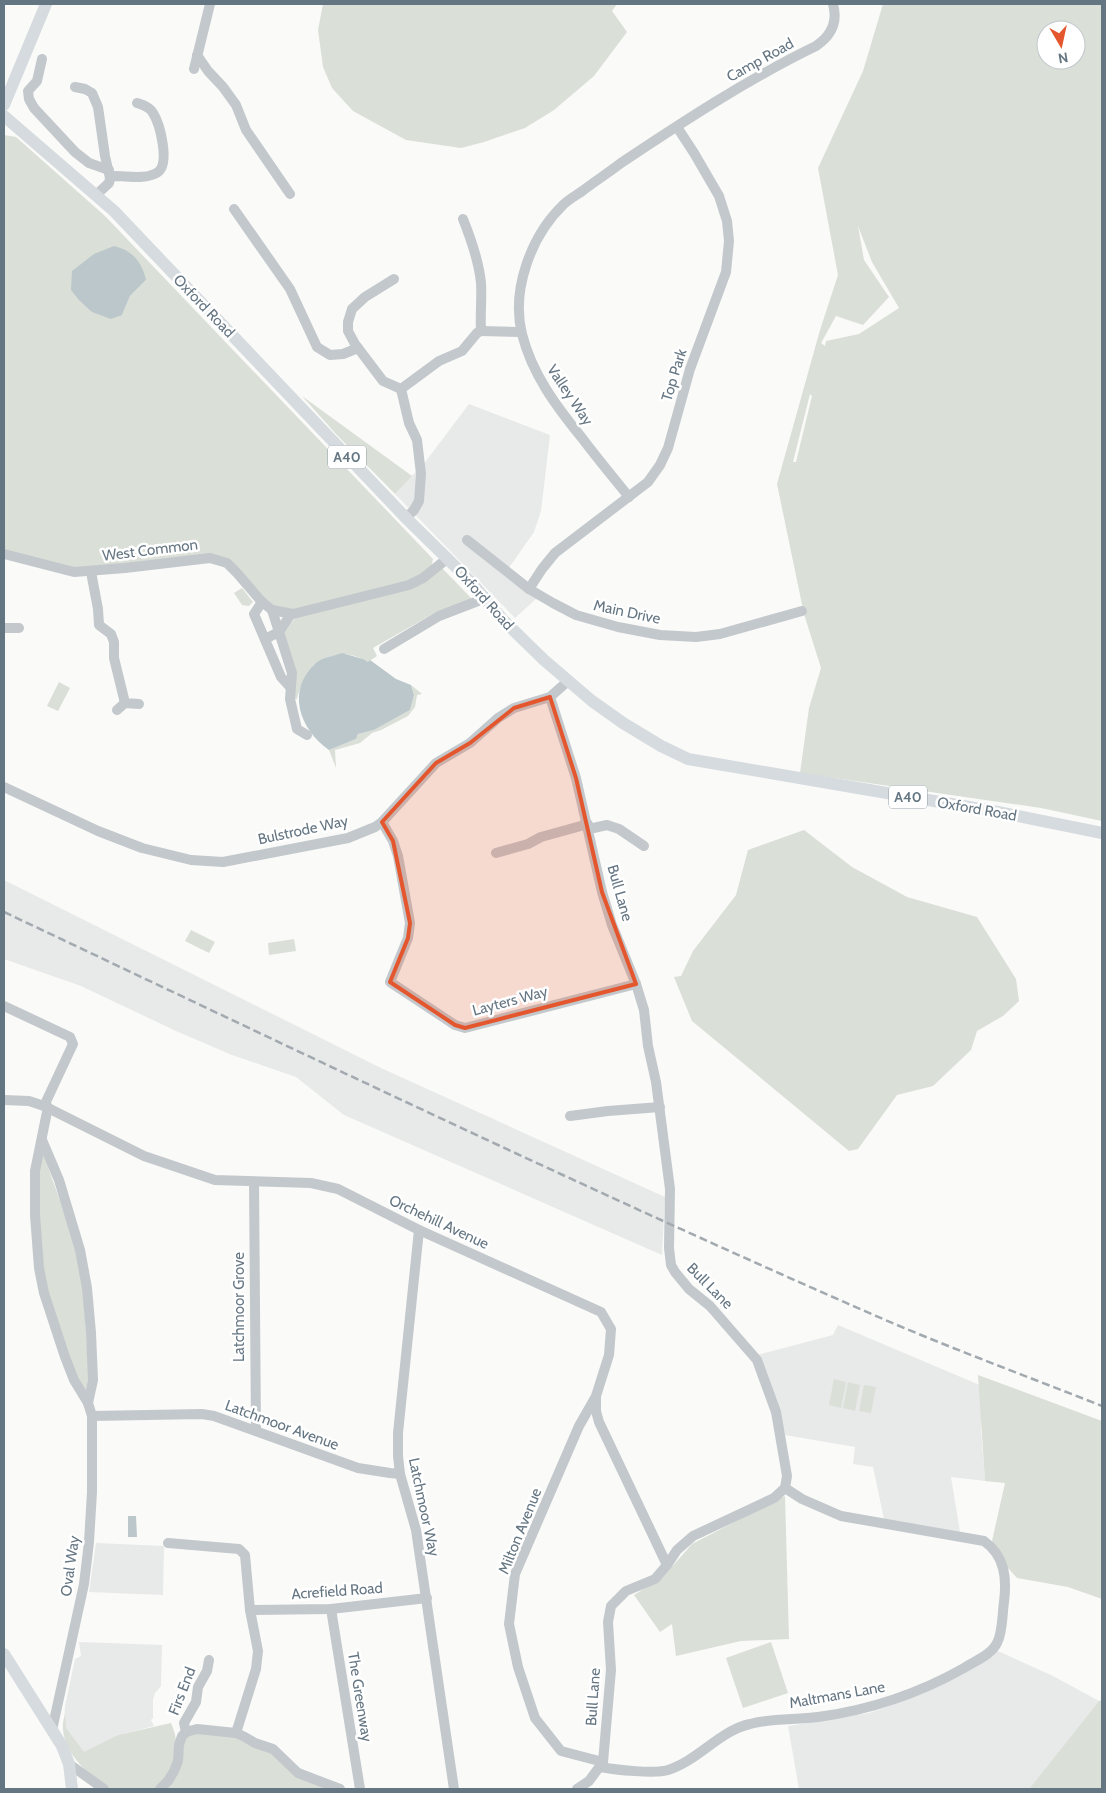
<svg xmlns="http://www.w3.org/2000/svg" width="1106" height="1793" font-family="Cabin,sans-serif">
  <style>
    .built { fill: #e8e9e9 }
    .green { fill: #dadfd7; fill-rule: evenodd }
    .water { fill: #bbc7cb }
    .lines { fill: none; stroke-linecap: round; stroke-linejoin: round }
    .minor { stroke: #c3c8cc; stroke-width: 10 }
    .major { stroke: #d6dbdf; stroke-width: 12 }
    .rail { stroke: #a2aab0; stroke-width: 2.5; stroke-dasharray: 8 4; stroke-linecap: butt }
    .marked { fill: #e4572e; fill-opacity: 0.2; stroke: #e4572e; stroke-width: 4; stroke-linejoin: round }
    .labels { text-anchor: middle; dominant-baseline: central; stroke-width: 5; stroke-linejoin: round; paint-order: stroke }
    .shield { fill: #fff; stroke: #939fa8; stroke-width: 1 }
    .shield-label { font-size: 14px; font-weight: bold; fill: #657683 }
    .street-label { font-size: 15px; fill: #657683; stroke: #fff }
  </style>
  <rect width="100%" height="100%" fill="#fafaf8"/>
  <!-- built -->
  <g class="built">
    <path d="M469,404L550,435L541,511L534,532L504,575L537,598L515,618L395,494L426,461Z"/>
    <path d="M4,880L381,1068L665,1197L662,1255L344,1115L296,1077L232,1055L176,1031L81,986L4,959Z"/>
    <path d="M838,1325L982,1386L981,1430L985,1481L951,1477L960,1532L884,1519L873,1467L853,1464L855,1447L785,1435L757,1355L833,1335Z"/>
    <path d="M96,1543L164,1546L163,1595L89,1592Z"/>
    <path d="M79,1642L162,1645L161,1686L155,1693L153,1700V1718L151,1720L154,1726L118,1735L84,1753L67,1730L64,1724L65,1706L75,1659L81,1656Z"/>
    <path d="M998,1651L1053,1676L1099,1701L1029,1789H799L788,1726L869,1713L901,1702Z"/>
  </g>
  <!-- green -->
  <g class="green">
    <path d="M323,4H617L612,11L627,32L594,76L554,110L525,128L484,142L461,148L406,140L353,111L332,88L323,67L318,30Z"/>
    <path d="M883,4H1102V821L1041,808L800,773L809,708L821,668L804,614L777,484L820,330L838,275L818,168L863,71ZM1046,30H1076V60H1046ZM858,226L872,262L899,308L859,334L826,341L825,346L821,343L836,316L863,325L889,297L864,260ZM810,394L812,396L796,462H793Z"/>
    <path d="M4,135L16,137L105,216L433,559L432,564L429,569L407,582L295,610L274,607L222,559L77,569L4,551ZM72,271L146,280L130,296L122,315Z"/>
    <path d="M302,396L412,476L395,494L336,434Z"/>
    <path d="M442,568L473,600L436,612L373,648L377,656L368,662C335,641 305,665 297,699H294L283,634L295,618L406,588Z"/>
    <path d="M242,588L253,602L249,606L242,605L234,593Z"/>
    <path d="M59,682L70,688L58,711L47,706Z"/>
    <path d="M411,685L422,694L417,695L415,707L408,716L381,730L372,733L360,743L335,750L336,768L329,750L356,739L358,734L374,730L410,710L414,695Z"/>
    <path d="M804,830L852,867L907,897L977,917L1016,979L1019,1001L1003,1016L977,1031L971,1050L933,1086L897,1095L858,1149L849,1151L692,1021L674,977L681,976L693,951L736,895L748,850Z"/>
    <path d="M191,930L215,942L209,953L185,941Z"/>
    <path d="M294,939L296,951L269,955L268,943Z"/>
    <path d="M44,1156L68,1223L76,1251L83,1287L89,1376L86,1389L82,1388C72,1361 58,1333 51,1305C38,1254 38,1209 40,1157Z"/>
    <path d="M978,1375L1102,1421V1599L1068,1587L1017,1578L1007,1567L992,1541L1005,1483L985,1481Z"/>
    <path d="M834,1379L846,1382L841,1408L829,1405Z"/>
    <path d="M848,1382L860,1385L855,1411L843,1408Z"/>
    <path d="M864,1385L876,1387L871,1413L859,1411Z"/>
    <path d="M785,1496L789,1639L741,1641L676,1656L672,1624L660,1632L634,1595L663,1577L692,1544Z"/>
    <path d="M771,1642L788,1693L743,1708L726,1658Z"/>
    <path d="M1102,1700V1789H1029L1099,1701Z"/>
    <path d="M65,1714L66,1728L84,1752L118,1735L171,1723C183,1750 172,1767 158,1789C148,1789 119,1792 111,1789C106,1788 101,1783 98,1780C78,1766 56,1741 65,1714Z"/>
    <path d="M196,1731L231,1735L277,1752L329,1789H168L180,1763L186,1736Z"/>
  </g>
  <!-- water -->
  <g class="water">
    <path d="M114,246C132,250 142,262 146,280L130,296L122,315L111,319L92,312L79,300L71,290L72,271L94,254Z"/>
    <path d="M342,653L363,659L368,662L370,660L396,679L411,685L414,695L410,710L374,730L358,734L356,739L329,750C299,729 286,690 316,663C323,657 334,656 342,653Z"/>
    <path d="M128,1516H136L137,1537H128Z"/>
  </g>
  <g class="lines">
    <!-- minor -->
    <g class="minor">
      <path d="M197,55L208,71L223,87L236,105L246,130L290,194"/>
      <path d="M42,59L37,81L28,91L29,99L34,108L75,152L89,163L109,170"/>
      <path d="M194,69L210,4"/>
      <path d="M75,87L85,89L92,93L98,107L105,156L110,178L109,183L96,195"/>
      <path d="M110,178L115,176C128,176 147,180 158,172C170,163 160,124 153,113C150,107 143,105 137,103"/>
      <path d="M234,209L290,289L317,347L330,355L343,354L358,348"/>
      <path d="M463,219C471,239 479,262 481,283C482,299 480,315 481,331"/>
      <path d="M394,279L365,297L352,309L348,322V331L355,344L383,381L401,389"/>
      <path d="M481,331L521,332"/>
      <path d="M629,497C613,477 597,458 582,438C556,406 532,374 522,334C511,290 531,236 563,205C568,200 575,196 581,192C594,182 608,173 621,163C684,121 748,79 816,46C831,36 838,22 833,4"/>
      <path d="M406,518L414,510L419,501L421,474L417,440L409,423L401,389L439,361L462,351L477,333L481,331"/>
      <path d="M467,540L529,589L553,603L576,615L618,627L660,635L696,637L720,634L802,611"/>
      <path d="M4,554L74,572L125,568L210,558L227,563L237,573L261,601L272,610L293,614L409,585L423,578L448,558"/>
      <path d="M91,572L98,609L99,625L111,634L114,642V658L125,703L139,704"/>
      <path d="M529,589L542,569L555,553L648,482L660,465L668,448L690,369L726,272L729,241L727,221L719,196L694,153L677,127"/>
      <path d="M262,602L254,614L281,677L290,687"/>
      <path d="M291,614L279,632L292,673L290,699L297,729L307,735"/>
      <path d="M4,628H19"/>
      <path d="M265,639L279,632L272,610"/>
      <path d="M384,649L439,616L478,601L484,596"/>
      <path d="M550,697L576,778L602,892L612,925L636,984L644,1010L648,1046L656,1082L670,1189L669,1248L671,1265L675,1272L689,1289L710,1306L757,1360L776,1412L787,1476L785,1488L774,1498L693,1536L677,1550L667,1565L655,1579L626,1591L611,1606L608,1622L611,1670L603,1762L589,1781L577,1789"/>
      <path d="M117,710L125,703"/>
      <path d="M4,787L98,831L142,848L191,860L223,862L348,838L375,827L382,822L436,763L470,743L498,718L514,708L550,697L568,681"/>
      <path d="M382,822L393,841L398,856L410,923L408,938L390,982L455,1025L465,1028L636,984"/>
      <path d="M589,829L607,825L619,829L644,846"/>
      <path d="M496,853L528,844L541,837L588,824"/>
      <path d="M4,1006L70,1037L73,1044L44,1106"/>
      <path d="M4,1100L29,1101L44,1106L144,1156L215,1180L311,1183L338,1189L419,1230L601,1312L611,1329L609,1355L596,1396V1411L599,1422L667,1565"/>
      <path d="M48,1107L35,1171V1215L39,1268L44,1293L65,1357L74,1380L88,1403L92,1416V1492L89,1542L84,1584L52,1730"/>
      <path d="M570,1116L608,1111L660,1107"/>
      <path d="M42,1140L59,1180L80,1250L87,1288L91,1333L93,1380L88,1403"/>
      <path d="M254,1182L256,1431"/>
      <path d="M419,1230L398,1433V1456L400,1474L416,1530L454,1789"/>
      <path d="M595,1398L579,1426L515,1574L509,1624L518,1667L535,1718L561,1751L603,1762"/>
      <path d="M92,1416L202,1414L214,1416L358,1468L390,1473L400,1474"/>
      <path d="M168,1543L239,1549L245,1555L250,1610L258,1651L256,1669L236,1733"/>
      <path d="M331,1609L360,1789"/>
      <path d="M250,1610L331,1609L427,1598"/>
      <path d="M186,1732L184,1723L196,1702L198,1687L207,1671L209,1660"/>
      <path d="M69,1764L104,1789"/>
      <path d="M601,1767C615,1770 656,1774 668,1770C699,1760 719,1731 750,1724C772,1718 796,1720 818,1717C870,1710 918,1694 964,1668C975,1661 991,1655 997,1643C1003,1632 1002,1615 1004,1602C1007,1578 1005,1556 984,1541L841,1516L802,1499L785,1488"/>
      <path d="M160,1789L168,1781L174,1771L178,1761L179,1745L182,1736L186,1732L197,1729L236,1733L243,1736L255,1743L273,1749L298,1773L340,1789"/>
    </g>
    <!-- major -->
    <g class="major">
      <path d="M4,105L46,4"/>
      <path d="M4,116L114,211L406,518L469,580L503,620L544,660L592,701L623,723L661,746L688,759L998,812L1102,833"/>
      <path d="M4,1654L62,1746L69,1764L72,1789"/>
    </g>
    <!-- rail -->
    <path class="rail" d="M4,912C296,1050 587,1190 883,1319C955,1350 1029,1377 1102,1406"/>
  </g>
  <!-- marked area -->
  <path class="marked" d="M550,697L576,778L602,892L636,984L465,1028L455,1025L390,982L408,938L410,923L393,841L382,822L436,763L470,743L514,708Z"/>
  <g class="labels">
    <!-- shield labels -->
    <g class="shield">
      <rect x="328" y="445.5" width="38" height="23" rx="4"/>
      <rect x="889" y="785.5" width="38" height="23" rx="4"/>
    </g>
    <g class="shield-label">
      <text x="347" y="457">A40</text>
      <text x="908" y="797">A40</text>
    </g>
    <!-- street labels -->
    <g class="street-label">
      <text transform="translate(760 60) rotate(-29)">Camp Road</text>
      <text transform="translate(204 306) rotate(46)">Oxford Road</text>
      <text transform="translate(674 375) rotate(-73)">Top Park</text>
      <text transform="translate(570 395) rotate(56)">Valley Way</text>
      <text transform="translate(150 550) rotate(-7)">West Common</text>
      <text transform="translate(484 598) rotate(48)">Oxford Road</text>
      <text transform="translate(627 612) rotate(12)">Main Drive</text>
      <text transform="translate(977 809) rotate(10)">Oxford Road</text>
      <text transform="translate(303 830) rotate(-12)">Bulstrode Way</text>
      <text transform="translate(620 893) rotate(74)">Bull Lane</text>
      <text transform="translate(510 1001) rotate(-15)">Layters Way</text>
      <text transform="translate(439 1222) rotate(25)">Orchehill Avenue</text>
      <text transform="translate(710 1286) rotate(45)">Bull Lane</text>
      <text transform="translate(239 1307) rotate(-90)">Latchmoor Grove</text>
      <text transform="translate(282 1425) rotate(20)">Latchmoor Avenue</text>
      <text transform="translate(424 1507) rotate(78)">Latchmoor Way</text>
      <text transform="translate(520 1531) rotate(-68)">Milton Avenue</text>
      <text transform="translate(70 1566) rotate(-82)">Oval Way</text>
      <text transform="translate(337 1591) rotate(-4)">Acrefield Road</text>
      <text transform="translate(182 1691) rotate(-69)">Firs End</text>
      <text transform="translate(837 1695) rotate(-10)">Maltmans Lane</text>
      <text transform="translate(360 1697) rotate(81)">The Greenway</text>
      <text transform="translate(593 1697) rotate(-86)">Bull Lane</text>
    </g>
  </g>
  <!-- border -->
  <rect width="1106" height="1793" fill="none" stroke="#657683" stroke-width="10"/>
  <!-- north arrow -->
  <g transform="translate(1061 45) rotate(171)"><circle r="24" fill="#ffffff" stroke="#c1c8cd"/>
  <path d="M0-4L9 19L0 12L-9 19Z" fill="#e4572e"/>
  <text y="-8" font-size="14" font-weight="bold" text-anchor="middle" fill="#657683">N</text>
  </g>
</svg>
